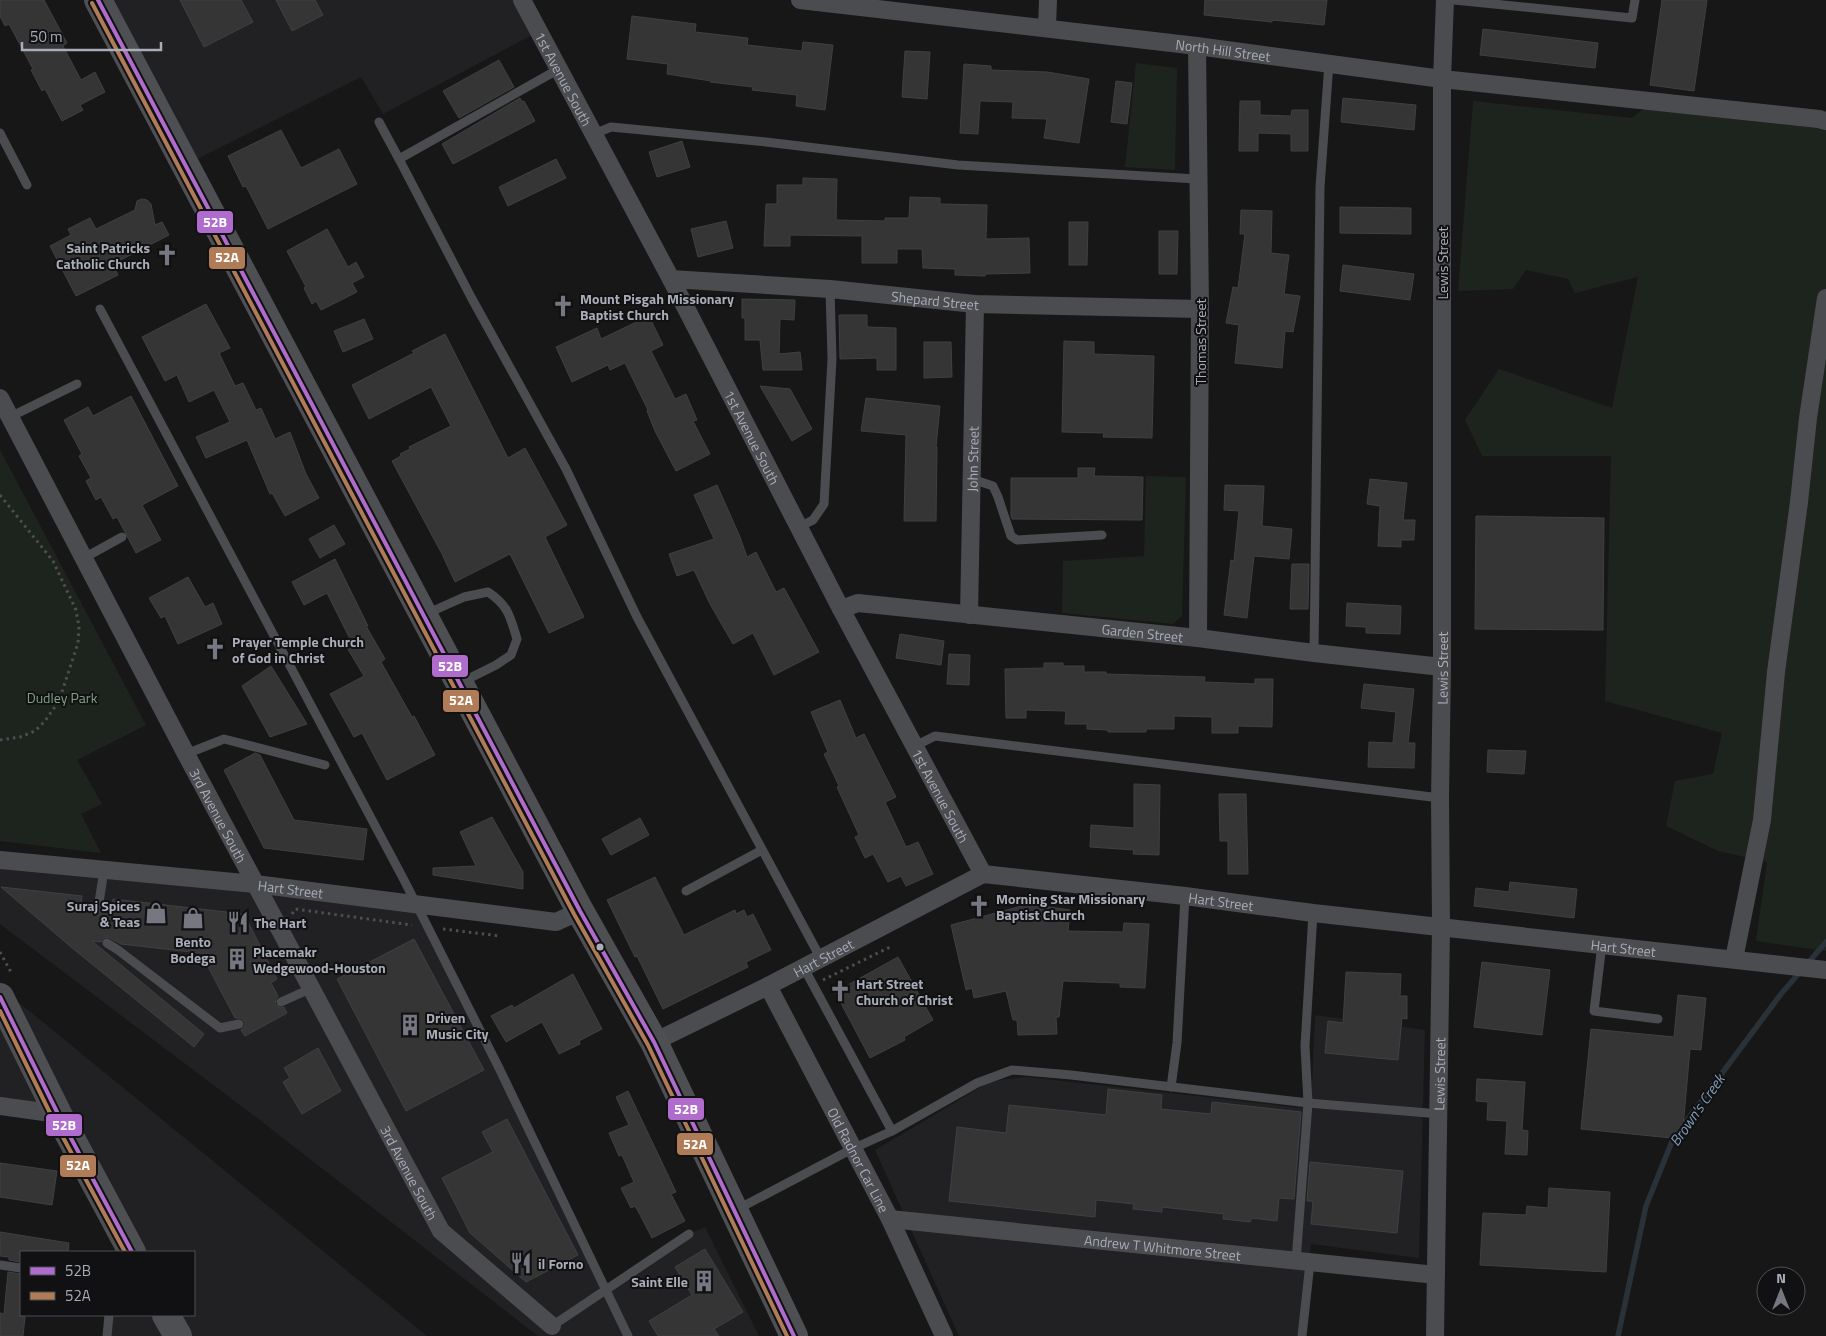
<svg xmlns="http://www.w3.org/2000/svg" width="1826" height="1336" font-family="'Titillium Web',sans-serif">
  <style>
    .built { fill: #212123 }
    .green { fill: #1d241e }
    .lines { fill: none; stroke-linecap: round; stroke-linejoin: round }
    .stream { stroke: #2a3239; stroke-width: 5.5 }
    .building { fill: #353536; stroke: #3f4043 }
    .path { stroke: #4d4e52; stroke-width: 3; stroke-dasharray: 2.5 4; stroke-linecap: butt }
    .lane { stroke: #4b4c50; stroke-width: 9 }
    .street { stroke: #4b4c50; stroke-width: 18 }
    .primary { stroke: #4d4f52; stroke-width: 28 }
    .bus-1-casing { stroke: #111113; stroke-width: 8 }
    .bus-2-casing { stroke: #111113; stroke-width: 8 }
    .bus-1 { stroke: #b06ccc; stroke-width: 4 }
    .bus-2 { stroke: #b07c57; stroke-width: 4 }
    .bus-dot { fill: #a8adb8; stroke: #111113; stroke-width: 2 }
    .labels { text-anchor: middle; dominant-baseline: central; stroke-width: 4; stroke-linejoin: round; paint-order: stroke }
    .street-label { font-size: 14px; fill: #a8adb8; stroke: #111113 }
    .poi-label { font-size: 14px; font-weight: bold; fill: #a8adb8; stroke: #111113; text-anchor: start }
    .park-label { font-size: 14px; fill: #7fa381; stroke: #111113 }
    .water-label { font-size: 15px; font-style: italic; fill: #7f9bb3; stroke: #111113 }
    .line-badge { stroke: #111113; stroke-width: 2 }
    .badge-label { font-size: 14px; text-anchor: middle; font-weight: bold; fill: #fff }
  </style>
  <rect width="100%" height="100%" fill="#171717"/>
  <!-- built -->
  <g class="built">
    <path d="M98,0H522L538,32L383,114L361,77L185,165Z"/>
    <path d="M0,860L415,904L606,1290L689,1234L705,1227L759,1336H538L253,1115L0,924Z"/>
    <path d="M0,987L427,1336H106L109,1315H194V1252H132L58,1115L0,1106Z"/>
    <path d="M1315,1015L1425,1030L1419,1258L1311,1244L1305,1336H959L875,1150L991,1081L1027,1077L1311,1109Z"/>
  </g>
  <!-- green -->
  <g class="green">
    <path d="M1136,63L1177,68L1175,170L1125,167Z"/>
    <path d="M1657,98L1826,112V951L1756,941L1767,862L1718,851L1666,826L1675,781L1713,774L1722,733L1605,701L1611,456H1482L1465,420L1499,369L1612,408L1638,277L1575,293L1568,279L1526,270L1513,289L1458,291L1473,101L1632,118Z"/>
    <path d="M0,450L146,725L77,760L102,804L81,814L101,853L0,841Z"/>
    <path d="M1146,476L1186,477L1182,616L1173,624L1062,613L1063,561L1144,556Z"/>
  </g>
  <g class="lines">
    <!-- stream -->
    <path class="stream" d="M1618,1336L1646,1206L1673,1139L1781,994L1826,942"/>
  </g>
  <!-- building -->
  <g class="building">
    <path d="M0,0H44L67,43L63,46L81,80L95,72L105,92L80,105L83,110L62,121L45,89L42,91L31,70L33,69L9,24L5,26L0,16Z"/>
    <path d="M180,0H241L253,22L204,47Z"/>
    <path d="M276,0H315L323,15L292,31Z"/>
    <path d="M1205,0H1327L1324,25L1272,20V22L1204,15Z"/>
    <path d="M1662,0H1707L1694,91L1650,85Z"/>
    <path d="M632,16L696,24L695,32L748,38L747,45L802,51L803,42L833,45L825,110L796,106L797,95L752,90L753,87L710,82L711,81L667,74L668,64L627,59Z"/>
    <path d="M1483,29L1598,43L1595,68L1480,55Z"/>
    <path d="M905,51L930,52L927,99L902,97Z"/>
    <path d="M499,60L514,87L459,118L443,91Z"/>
    <path d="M964,64L991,66V70L1047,72L1089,79L1079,143L1044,138L1047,119L1012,118L1013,102L980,101L978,134L960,133Z"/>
    <path d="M1116,81L1132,83L1127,124L1111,122Z"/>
    <path d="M520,98L522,102L524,101L535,121L453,164L442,144Z"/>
    <path d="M1343,98L1416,105L1414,130L1341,122Z"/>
    <path d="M1240,101H1260V115L1291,116L1292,110H1308V151H1291V134L1258,133V151H1239Z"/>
    <path d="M281,130L301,168L339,149L357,184L268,229L246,186L243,187L228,156Z"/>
    <path d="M682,141L690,167L657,177L649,152Z"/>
    <path d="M556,159L566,178L508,206L499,187Z"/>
    <path d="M803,178L837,179L836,220L885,221V218H909L910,197L940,198V204L987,205L986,239L1029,238L1030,273L985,274V276L955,275V269L923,268L922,249H897V263H862V236L790,235V246H764L766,204H777V185H803Z"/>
    <path d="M142,199L147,200L151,204L155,225L162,222L169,235L113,264L118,275L76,296L50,246L71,235L68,229L90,218L96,229L135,210L137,201Z"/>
    <path d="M1340,207L1411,208V234L1340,233Z"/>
    <path d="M1241,210L1272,211L1271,253L1289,255L1284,294L1300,296L1293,332L1285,331L1282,368L1235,363L1239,325L1226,323L1233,287L1238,288L1245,234H1240Z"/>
    <path d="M726,221L733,248L698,257L691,229Z"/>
    <path d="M1069,222H1088L1087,265H1069Z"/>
    <path d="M327,229L348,267L356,262L364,277L352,283L357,292L321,310L316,301L312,304L304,288L306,287L287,251Z"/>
    <path d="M1159,231H1178L1177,274H1159Z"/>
    <path d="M1343,265L1414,274L1410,300L1340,291Z"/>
    <path d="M742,299L795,300L794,320L780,319L779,354L800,352L802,370H763L760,340H745V318H742Z"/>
    <path d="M206,304L230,348L219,353L235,386L243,383L256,410L261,408L275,439L290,432L306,474L319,498L285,516L272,493L270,494L247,440L206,458L196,437L230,422L214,390L189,402L177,375L165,381L142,337Z"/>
    <path d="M839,315H867V327L896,328V370H877V358L840,359Z"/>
    <path d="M649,316L663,345L651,351L675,399L686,394L697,420L693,421L710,454L676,471L655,431L647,411L648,410L625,363L610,370L608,365L572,382L556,347L597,328L601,339Z"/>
    <path d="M364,319L373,339L343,352L334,331Z"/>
    <path d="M445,334L508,458L525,448L567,525L545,537L584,617L549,633L510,554L455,582L442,554L392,461L401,456L400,454L410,449L409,447L451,426L431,387L369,419L352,385L414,353L412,351Z"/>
    <path d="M1064,341L1094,342V354L1154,356L1152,438L1103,437L1104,433L1062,432Z"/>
    <path d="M924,342H951L952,377L924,378Z"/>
    <path d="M760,386L790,389L812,429L792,441Z"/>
    <path d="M131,396L178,486L142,505L161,540L136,553L117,517L113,519L101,497L96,500L86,481L91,478L79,456L82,454L64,420L88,407L93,416Z"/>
    <path d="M866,398L940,406L936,447H937L936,521H904L906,435L861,431Z"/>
    <path d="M1078,468H1095L1094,476L1143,477L1142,520L1012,519L1011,515V478H1078Z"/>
    <path d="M1370,479L1407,483L1403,520H1415L1414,540H1401V547L1378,546L1380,506L1367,504Z"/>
    <path d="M717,485L740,537L747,557L756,552L776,592L784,588L819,652L774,675L753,633L733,644L710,604L694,570L677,576L669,554L714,539L694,495Z"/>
    <path d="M1225,485L1264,486L1262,526L1292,529L1289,559L1254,556L1247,618L1224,615L1231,560L1234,561L1239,511L1224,510Z"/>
    <path d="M1476,516L1604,518L1603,630L1475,629Z"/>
    <path d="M334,525L345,544L320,558L309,539Z"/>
    <path d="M335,559L368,626H366L385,659L381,662L412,717L414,716L435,755L387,780L362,733L354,737L330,694L364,676L346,646L352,643L327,593L304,605L292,582Z"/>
    <path d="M1292,564H1309L1308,609H1290Z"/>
    <path d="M188,577L205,607L213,603L222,624L178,644L165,616L161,618L149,598Z"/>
    <path d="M1347,603L1401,606L1400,634L1366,633V627L1346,626Z"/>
    <path d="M900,634L944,641L941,665L896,658Z"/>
    <path d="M949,654L970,655L969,685L947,684Z"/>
    <path d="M1044,663H1063V666H1084V672H1106V674L1205,677L1204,682L1255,684V679H1273L1272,727L1238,726V733H1212V717L1174,716V729H1146V732H1108V730L1087,729V724H1065L1066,711L1026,710V718H1006L1005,669L1044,668Z"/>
    <path d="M271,666L307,724L270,737L242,686Z"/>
    <path d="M1364,684L1414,689L1408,743H1415L1414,768L1368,767L1369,742L1393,743L1396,712L1361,708Z"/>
    <path d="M840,700L856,738L864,734L896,797L885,802L906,847L918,842L933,874L906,886L901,876L888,882L873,854L865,858L855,837L859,835L837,787L839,786L824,754L828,752L811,712Z"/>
    <path d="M1488,750L1526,751L1524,774L1487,772Z"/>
    <path d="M255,753L260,755L294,820L367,829L363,860L264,848L224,770Z"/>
    <path d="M1134,784L1160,785L1159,855L1133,854L1134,850L1090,847L1091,825L1134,828Z"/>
    <path d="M1219,794H1246L1248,874H1228V841H1220Z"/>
    <path d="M492,817L523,872V889L433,875V868L476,866L460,832Z"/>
    <path d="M640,818L649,835L611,855L602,839Z"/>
    <path d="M655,877L684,935L735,910L736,914L744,910L747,917L753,914L771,950L746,962L748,967L663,1009L637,956L635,957L607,900Z"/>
    <path d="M1510,882L1577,889L1574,918L1474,906L1476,888L1509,892Z"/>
    <path d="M1,887L82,896L81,906L92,908L94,914L98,915L103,913L104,910L111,911L113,899L244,914L277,979L271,983L278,996L276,999L275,1004L280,1008L284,1007L287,1013L245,1036L241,1030L245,1026V1022L241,1018H235L207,965L208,954L121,944L108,937L104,938L101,942L92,941L204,1034L194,1047L71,947Z"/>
    <path d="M1029,904L1070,910L1068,931L1123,932L1124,923L1149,924L1145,988L1120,987V983L1063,981L1059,1017H1056L1057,1034L1018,1035L1017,1020H1013L1006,991L974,998L972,988L966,990L951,925Z"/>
    <path d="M414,939L484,1070L406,1111L337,979Z"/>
    <path d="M898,957L933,1020L904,1037L905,1040L870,1058L835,992Z"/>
    <path d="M1482,962L1550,970L1542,1035L1474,1027Z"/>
    <path d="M1346,972L1401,974L1400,996H1407V1019L1402,1018L1398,1060L1325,1053L1328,1021L1343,1023Z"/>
    <path d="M573,974L602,1029L579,1041L580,1044L559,1054L542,1022L506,1042L491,1016L512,1005L514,1008Z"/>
    <path d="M1678,995L1706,998L1701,1050L1690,1049L1682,1139L1581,1129L1591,1029L1674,1037Z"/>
    <path d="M318,1048L341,1091L302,1114L283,1082L290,1078L284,1068Z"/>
    <path d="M1477,1079L1525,1082L1522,1130L1528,1131L1527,1155L1505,1154L1507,1121L1487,1120L1488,1102L1476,1101Z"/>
    <path d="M1108,1089L1162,1095L1161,1109L1211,1114L1212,1102L1301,1112L1294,1199L1279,1198L1277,1221L1252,1218L1250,1222L1223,1219L1224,1214L1162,1207V1212L1133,1209L1134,1204L1096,1200L1095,1217L949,1201L957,1127L1006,1133L1009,1105L1106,1115Z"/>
    <path d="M628,1091L676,1192L671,1194L685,1221L652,1238L638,1211L635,1206L631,1208L621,1188L634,1182L622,1155L619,1156L609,1133L629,1125L616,1097Z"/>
    <path d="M507,1119L578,1255L526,1282L470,1233L442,1178L493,1152L482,1132Z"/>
    <path d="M1310,1162L1403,1171L1397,1233L1311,1224L1313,1201H1307Z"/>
    <path d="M0,1163L57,1171L52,1205L0,1197Z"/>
    <path d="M1549,1188L1610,1192L1606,1272L1480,1265L1483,1213L1526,1215L1527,1206L1548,1208Z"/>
    <path d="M0,1232L69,1243L68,1252H21V1262L9,1260V1257L0,1256Z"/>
    <path d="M705,1249L743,1312L714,1329L719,1336H658L649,1321L692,1295L675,1267Z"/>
    <path d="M8,1272L21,1274V1316L25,1317L23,1336H0V1313L4,1314Z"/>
  </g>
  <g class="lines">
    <!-- path -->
    <g class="path">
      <path d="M0,495L53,561L76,610L79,627L78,643L59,701L45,721L35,731L20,737L0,740"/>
      <path d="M292,914L295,909L412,925"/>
      <path d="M443,929L500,936"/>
      <path d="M0,952L12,974"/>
      <path d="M823,980L890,947"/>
    </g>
    <!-- lane -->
    <g class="lane">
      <path d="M1454,0L1632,18L1635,0"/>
      <path d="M559,69L399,159L471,297L566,469L637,617L821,959"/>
      <path d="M379,122L399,159"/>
      <path d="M0,133L27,185"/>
      <path d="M594,134L611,127L766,142L958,165L1197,179"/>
      <path d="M100,309L404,880L499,1068L628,1336"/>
      <path d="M10,417L77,384"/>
      <path d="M972,479L993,486L998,497L1011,536L1017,540L1102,535"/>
      <path d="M799,527L813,520L824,504L832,359L830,289"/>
      <path d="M84,558L122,537"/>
      <path d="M426,614L464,597L488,592C509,606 510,617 517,639L511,655L496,665L462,682"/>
      <path d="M1314,653L1320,187L1329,63"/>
      <path d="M915,746L935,736L1440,798"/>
      <path d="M186,754L224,739L325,765"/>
      <path d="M686,891L762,850"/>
      <path d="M98,909L104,870"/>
      <path d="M107,943L118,950L220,1028L239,1024"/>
      <path d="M1602,944L1594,1011L1658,1019"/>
      <path d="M804,968L892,1131"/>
      <path d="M281,1002L312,988"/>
      <path d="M1171,1087L1177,1043L1185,896"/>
      <path d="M736,1210L852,1149L892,1131L977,1083L1012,1070L1071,1075L1308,1103L1440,1114"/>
      <path d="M1296,1261L1308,1103L1305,1046L1313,913"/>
      <path d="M0,1265L21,1268"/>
      <path d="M552,1326L689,1234"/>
      <path d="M107,1336L109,1315"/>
      <path d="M1302,1336L1310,1263"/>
    </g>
    <!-- street -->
    <g class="street">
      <path id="s1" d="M522,0L671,279L841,609L983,874"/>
      <path id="s2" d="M800,0L1197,46L1442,79L1819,119L1826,121"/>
      <path d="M1047,27L1048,0"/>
      <path d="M1197,46L1200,309L1198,638"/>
      <path id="s3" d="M671,279L830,289L975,304L1200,309"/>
      <path id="s4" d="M0,398L186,754L441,1231L552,1326"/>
      <path id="s5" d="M841,609L858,603L1198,638L1314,653L1442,667"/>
      <path id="s6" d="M969,615L975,304"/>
      <path id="s7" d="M0,860L255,884L556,922L580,911"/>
      <path d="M1734,959L1762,820L1776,672L1799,502L1808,418L1826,298"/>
      <path id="s8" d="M768,986L890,1219L944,1336"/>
      <path id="s9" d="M654,1042L768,986L983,874L1185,896L1313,913L1826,970"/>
      <path d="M0,1106L58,1114"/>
      <path id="s10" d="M890,1219L1436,1275"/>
      <path id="s11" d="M1435,1336L1441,927L1440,798L1442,667V79L1445,0"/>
    </g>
    <!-- primary -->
    <g class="primary">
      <path d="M98,0L580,911L654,1042L794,1336"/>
      <path d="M0,997L58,1114L132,1252"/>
      <path d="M166,1315L178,1336"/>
    </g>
    <!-- bus-1 casing -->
    <g class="bus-1-casing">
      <g id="bus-1">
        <path d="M98,0L580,911L654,1042L794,1336"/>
        <path d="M0,997L58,1114L132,1252"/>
      </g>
    </g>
    <!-- bus-2 casing -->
    <g class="bus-2-casing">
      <g id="bus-2">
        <path d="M92,3L574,914L648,1045L787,1336"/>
        <path d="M0,1011L52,1117L125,1252"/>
      </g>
    </g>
    <!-- bus-1 -->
    <use href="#bus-1" class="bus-1"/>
    <!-- bus-2 -->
    <use href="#bus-2" class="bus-2"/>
  </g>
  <!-- icons -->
  <defs>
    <g id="church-bare" transform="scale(1.725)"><path d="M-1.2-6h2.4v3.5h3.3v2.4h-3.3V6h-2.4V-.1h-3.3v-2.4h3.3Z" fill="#757880" stroke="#111113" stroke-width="2.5" paint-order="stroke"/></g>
    <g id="shop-bare" transform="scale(1.725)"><path d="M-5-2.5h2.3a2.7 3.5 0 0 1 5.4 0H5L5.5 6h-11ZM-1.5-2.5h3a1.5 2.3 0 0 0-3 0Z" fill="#757880" stroke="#111113" stroke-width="2.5" paint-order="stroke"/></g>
    <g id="restaurant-bare" transform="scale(1.725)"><path d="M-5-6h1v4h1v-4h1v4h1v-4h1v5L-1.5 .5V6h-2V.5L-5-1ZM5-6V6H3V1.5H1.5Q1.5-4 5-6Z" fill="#757880" stroke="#111113" stroke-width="2.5" paint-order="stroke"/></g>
    <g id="building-bare" transform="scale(1.725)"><path d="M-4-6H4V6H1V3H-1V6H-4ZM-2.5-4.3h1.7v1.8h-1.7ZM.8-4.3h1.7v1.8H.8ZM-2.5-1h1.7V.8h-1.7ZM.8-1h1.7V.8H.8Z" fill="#757880" stroke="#111113" stroke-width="2.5" paint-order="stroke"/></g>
  </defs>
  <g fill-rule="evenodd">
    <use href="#church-bare" x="167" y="255"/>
    <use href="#church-bare" x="563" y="306"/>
    <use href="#church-bare" x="215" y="649"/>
    <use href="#church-bare" x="979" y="906"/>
    <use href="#shop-bare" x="156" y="913"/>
    <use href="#shop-bare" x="193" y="918"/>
    <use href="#restaurant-bare" x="238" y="922"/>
    <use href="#building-bare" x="237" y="959"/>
    <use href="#church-bare" x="840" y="991"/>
    <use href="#building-bare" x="410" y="1025"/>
    <use href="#restaurant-bare" x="521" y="1263"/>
    <use href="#building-bare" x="704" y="1281"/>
  </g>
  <!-- markers -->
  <circle class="bus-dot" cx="600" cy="947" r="4.5"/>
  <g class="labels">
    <!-- street labels -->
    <g class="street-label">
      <text stroke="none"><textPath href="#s2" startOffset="426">North Hill Street</textPath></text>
      <text stroke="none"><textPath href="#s1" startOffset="89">1st Avenue South</textPath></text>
      <text transform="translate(1442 263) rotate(-90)">Lewis Street</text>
      <text stroke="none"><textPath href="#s3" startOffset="265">Shepard Street</textPath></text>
      <text transform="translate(1200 342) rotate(-90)">Thomas Street</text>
      <text stroke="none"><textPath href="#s1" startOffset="494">1st Avenue South</textPath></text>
      <text stroke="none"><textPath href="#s6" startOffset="156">John Street</textPath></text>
      <text stroke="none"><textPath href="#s5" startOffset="304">Garden Street</textPath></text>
      <text stroke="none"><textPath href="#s11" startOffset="668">Lewis Street</textPath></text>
      <text stroke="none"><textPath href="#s1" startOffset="899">1st Avenue South</textPath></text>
      <text stroke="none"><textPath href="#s4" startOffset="471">3rd Avenue South</textPath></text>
      <text stroke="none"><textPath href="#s7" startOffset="292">Hart Street</textPath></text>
      <text stroke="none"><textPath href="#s9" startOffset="609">Hart Street</textPath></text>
      <text stroke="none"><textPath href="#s9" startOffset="1014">Hart Street</textPath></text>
      <text stroke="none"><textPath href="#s9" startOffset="189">Hart Street</textPath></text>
      <text stroke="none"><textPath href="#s11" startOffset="262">Lewis Street</textPath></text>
      <text stroke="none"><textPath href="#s8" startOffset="196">Old Radnor Car Line</textPath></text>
      <text stroke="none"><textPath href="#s4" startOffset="876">3rd Avenue South</textPath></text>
      <text stroke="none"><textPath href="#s10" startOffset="274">Andrew T Whitmore Street</textPath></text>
    </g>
    <!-- poi labels -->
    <g class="poi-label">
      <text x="150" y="247" text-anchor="end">Saint Patricks<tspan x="150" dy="16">Catholic Church</tspan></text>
      <text x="580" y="298">Mount Pisgah Missionary<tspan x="580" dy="16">Baptist Church</tspan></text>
      <text x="232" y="641">Prayer Temple Church<tspan x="232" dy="16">of God in Christ</tspan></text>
      <text x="996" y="898">Morning Star Missionary<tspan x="996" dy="16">Baptist Church</tspan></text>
      <text x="140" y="905" text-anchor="end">Suraj Spices<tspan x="140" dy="16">&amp; Teas</tspan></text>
      <text x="254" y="922">The Hart</text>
      <text x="193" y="941" text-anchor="middle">Bento<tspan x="193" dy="16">Bodega</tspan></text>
      <text x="253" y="951">Placemakr<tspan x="253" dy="16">Wedgewood-Houston</tspan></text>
      <text x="856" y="983">Hart Street<tspan x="856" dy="16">Church of Christ</tspan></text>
      <text x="426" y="1017">Driven<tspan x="426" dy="16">Music City</tspan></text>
      <text x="538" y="1263">il Forno</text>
      <text x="688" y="1281" text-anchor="end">Saint Elle</text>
    </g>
    <!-- park labels -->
    <g class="park-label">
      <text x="62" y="697">Dudley Park</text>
    </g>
    <!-- water labels -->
    <g class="water-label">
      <text transform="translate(1697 1110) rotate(-55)">Brown's Creek</text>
    </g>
  </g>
  <g class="line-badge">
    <rect x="196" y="210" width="38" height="24" rx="5" fill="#b06ccc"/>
    <rect x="208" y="246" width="38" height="24" rx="5" fill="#b07c57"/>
    <rect x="431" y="654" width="38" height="24" rx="5" fill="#b06ccc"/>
    <rect x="442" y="689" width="38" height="24" rx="5" fill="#b07c57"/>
    <rect x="667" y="1097" width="38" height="24" rx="5" fill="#b06ccc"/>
    <rect x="45" y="1113" width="38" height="24" rx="5" fill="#b06ccc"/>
    <rect x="676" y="1132" width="38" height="24" rx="5" fill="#b07c57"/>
    <rect x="59" y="1154" width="38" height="24" rx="5" fill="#b07c57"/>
  </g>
  <g class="badge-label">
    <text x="215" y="227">52B</text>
    <text x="227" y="262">52A</text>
    <text x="450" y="671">52B</text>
    <text x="461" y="705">52A</text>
    <text x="686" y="1114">52B</text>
    <text x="64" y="1130">52B</text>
    <text x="695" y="1149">52A</text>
    <text x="78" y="1170">52A</text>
  </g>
  <!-- legend -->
  <rect x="20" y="1251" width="175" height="65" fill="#111113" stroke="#4d4f55"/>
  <rect x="30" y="1267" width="25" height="8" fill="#b06ccc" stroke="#4d4f55"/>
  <text x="65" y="1276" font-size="15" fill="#a8adb8">52B</text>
  <rect x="30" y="1292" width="25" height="8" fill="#b07c57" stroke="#4d4f55"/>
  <text x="65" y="1301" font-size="15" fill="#a8adb8">52A</text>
  <!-- north arrow -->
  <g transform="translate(1781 1291)"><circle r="24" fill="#111113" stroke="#4d4f55"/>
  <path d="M0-4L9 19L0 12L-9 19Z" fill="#757880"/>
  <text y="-8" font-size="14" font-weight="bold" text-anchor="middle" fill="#a8adb8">N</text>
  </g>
  <!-- scale -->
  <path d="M22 42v8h139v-8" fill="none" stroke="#a8adb8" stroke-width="2.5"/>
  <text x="30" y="42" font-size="15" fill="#a8adb8" stroke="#111113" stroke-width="4" paint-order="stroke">50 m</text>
</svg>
